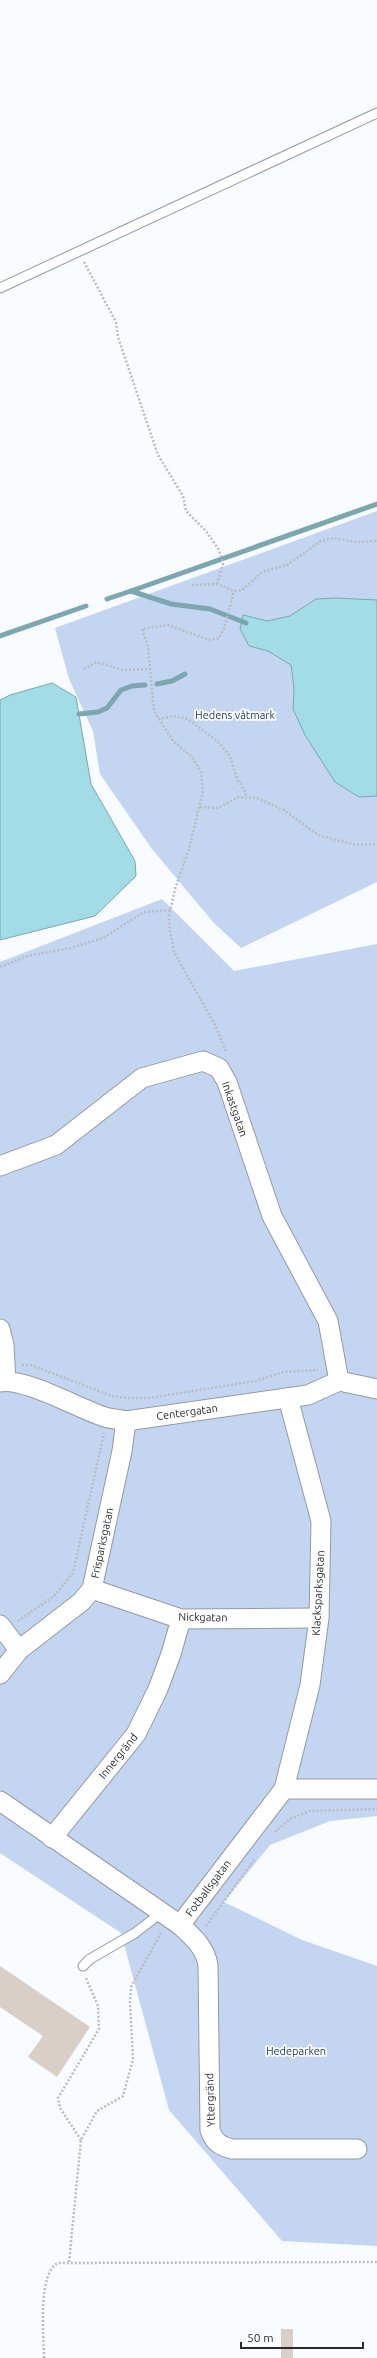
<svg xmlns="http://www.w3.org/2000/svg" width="377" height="2358" font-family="Ubuntu,sans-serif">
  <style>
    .green { fill: #c3d5f1 }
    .water { fill: #a1dce7; stroke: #7da7b0 }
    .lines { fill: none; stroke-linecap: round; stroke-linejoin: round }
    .stream { stroke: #7da7b0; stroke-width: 5 }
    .building { fill: #d9cfc7 }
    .lane-casing { stroke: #949aa4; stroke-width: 11 }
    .street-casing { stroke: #949aa4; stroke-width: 21 }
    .path { stroke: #b9bcc0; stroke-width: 2.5; stroke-dasharray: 2 2; stroke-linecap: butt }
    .lane { stroke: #fff; stroke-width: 9 }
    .street { stroke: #fff; stroke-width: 19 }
    .labels { text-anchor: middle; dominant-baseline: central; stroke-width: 3.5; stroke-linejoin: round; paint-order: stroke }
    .park-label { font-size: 11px; fill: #1f3c6d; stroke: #fff }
    .street-label { font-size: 11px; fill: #282a2e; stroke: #fff }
  </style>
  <rect width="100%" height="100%" fill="#f8fbff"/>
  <!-- green -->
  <g class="green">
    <path d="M377,511V882L241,948L213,922L152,849L100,774L93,731L69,679L55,628Z"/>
    <path d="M162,899L234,971L377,944V1816L330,1821L270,1845L224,1902L302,1940L377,1966V2246L282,2241L169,2110L121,1933L0,1853V962Z"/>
  </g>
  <!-- water -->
  <g class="water">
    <path d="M336,598L377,600V796L359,797L335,782L305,735L293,709L294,689L291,665L268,651L249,646L240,629L243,615L267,621L290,616L316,599Z"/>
    <path d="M52,683L76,697L91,784L135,861L136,876L95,916L0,940V700L10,695Z"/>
  </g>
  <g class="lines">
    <!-- stream -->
    <g class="stream">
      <path d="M131,591L377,504"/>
      <path d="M107,599L131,591L171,604L210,609L246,623"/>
      <path d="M0,636L86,606"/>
      <path d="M157,684L172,681L185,674"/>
      <path d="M79,714L98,712L107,708L121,690L132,686L145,685"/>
    </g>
  </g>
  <!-- building -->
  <g class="building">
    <path d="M0,1966L90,2027L57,2077L28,2057L43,2036L0,2007Z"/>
    <rect x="281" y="2329" width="12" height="29"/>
  </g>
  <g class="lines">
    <!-- lane casing -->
    <g class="lane-casing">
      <g id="lane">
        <path d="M0,288L377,113"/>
        <path d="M83,1966L90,1959L135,1933L161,1913"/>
      </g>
    </g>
    <!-- street casing -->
    <g class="street-casing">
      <g id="street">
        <path d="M0,1166L56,1145L142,1078L203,1061L219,1068L227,1082L272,1216L328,1321L339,1381"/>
        <path d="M0,1329L4,1345L6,1381"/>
        <path d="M0,1382C23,1377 78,1408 102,1416C109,1419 118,1419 126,1421L308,1395L339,1381L377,1389"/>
        <path d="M92,1589L181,1619L319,1618"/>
        <path d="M0,1625L19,1650"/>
        <path d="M0,1674L19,1650L81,1602L92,1589L122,1451L126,1421"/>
        <path d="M284,1789L310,1685L319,1618L321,1521L288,1398"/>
        <path d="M0,1801L180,1925L284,1789H377"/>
        <path d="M52,1838L136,1734L158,1689L171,1654L181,1619"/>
        <path d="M180,1925C193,1937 205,1947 208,1965L210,2130C214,2142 220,2146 232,2149H357"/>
      </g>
    </g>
    <!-- path -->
    <g class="path">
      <path d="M84,262L116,322L118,337L158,455L183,496L186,511L206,531L219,550L223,564L217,584"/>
      <path d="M192,585L217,584L234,591L242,590L262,572L287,565L321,541L334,538L356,542L377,541"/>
      <path d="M84,669L97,662L123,670L150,669"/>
      <path d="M158,719L174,716L188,719L217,741L230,756L237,779L245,791L246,797"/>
      <path d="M200,807L218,808L238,797L257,798L284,810L318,835L356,845L377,844"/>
      <path d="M0,967L28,956L71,948L103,938L144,912L170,910"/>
      <path d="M226,1051L215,1025L174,952L170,932L169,916L175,889L189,849L203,791L201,772L192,757L173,741L154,711L148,646L142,629L168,625L209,640L219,638L224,629L234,591"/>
      <path d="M22,1365H31L112,1396L129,1398H149L255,1381L284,1372L318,1370"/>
      <path d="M18,1621L54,1596L73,1573L104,1433"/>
      <path d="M275,1832L290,1819L309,1811L377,1809"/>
      <path d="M206,1926L254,1860"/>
      <path d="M81,2140L60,2108L58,2098L99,2029L98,2006L86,1978"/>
      <path d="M69,2262L81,2140L97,2111L123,2096L133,2059L130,2002L131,1987L161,1933"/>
      <path d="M44,2358C44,2336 37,2274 58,2263L377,2262"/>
    </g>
    <!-- lane -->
    <use href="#lane" class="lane"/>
    <!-- street -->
    <use href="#street" class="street"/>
  </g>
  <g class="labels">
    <!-- park labels -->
    <g class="park-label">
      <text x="235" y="715">Hedens våtmark</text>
      <text x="296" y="2051">Hedeparken</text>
    </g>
    <!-- street labels -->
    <g class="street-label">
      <text transform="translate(235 1109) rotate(71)">Inkastgatan</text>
      <text transform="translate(187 1412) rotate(-8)">Centergatan</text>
      <text transform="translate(102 1543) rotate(-78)">Frisparksgatan</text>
      <text transform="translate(318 1593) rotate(-87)">Klacksparksgatan</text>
      <text transform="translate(203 1617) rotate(1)">Nickgatan</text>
      <text transform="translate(118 1756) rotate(-51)">Innergränd</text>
      <text transform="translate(208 1888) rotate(-53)">Fotballsgatan</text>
      <text transform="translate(210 2100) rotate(-92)">Yttergränd</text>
    </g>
  </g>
  <!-- scale -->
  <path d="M241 2342v6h122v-6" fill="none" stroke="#282a2e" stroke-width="2"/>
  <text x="247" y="2342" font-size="12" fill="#282a2e" stroke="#ffffff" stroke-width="3" paint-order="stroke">50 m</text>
</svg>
